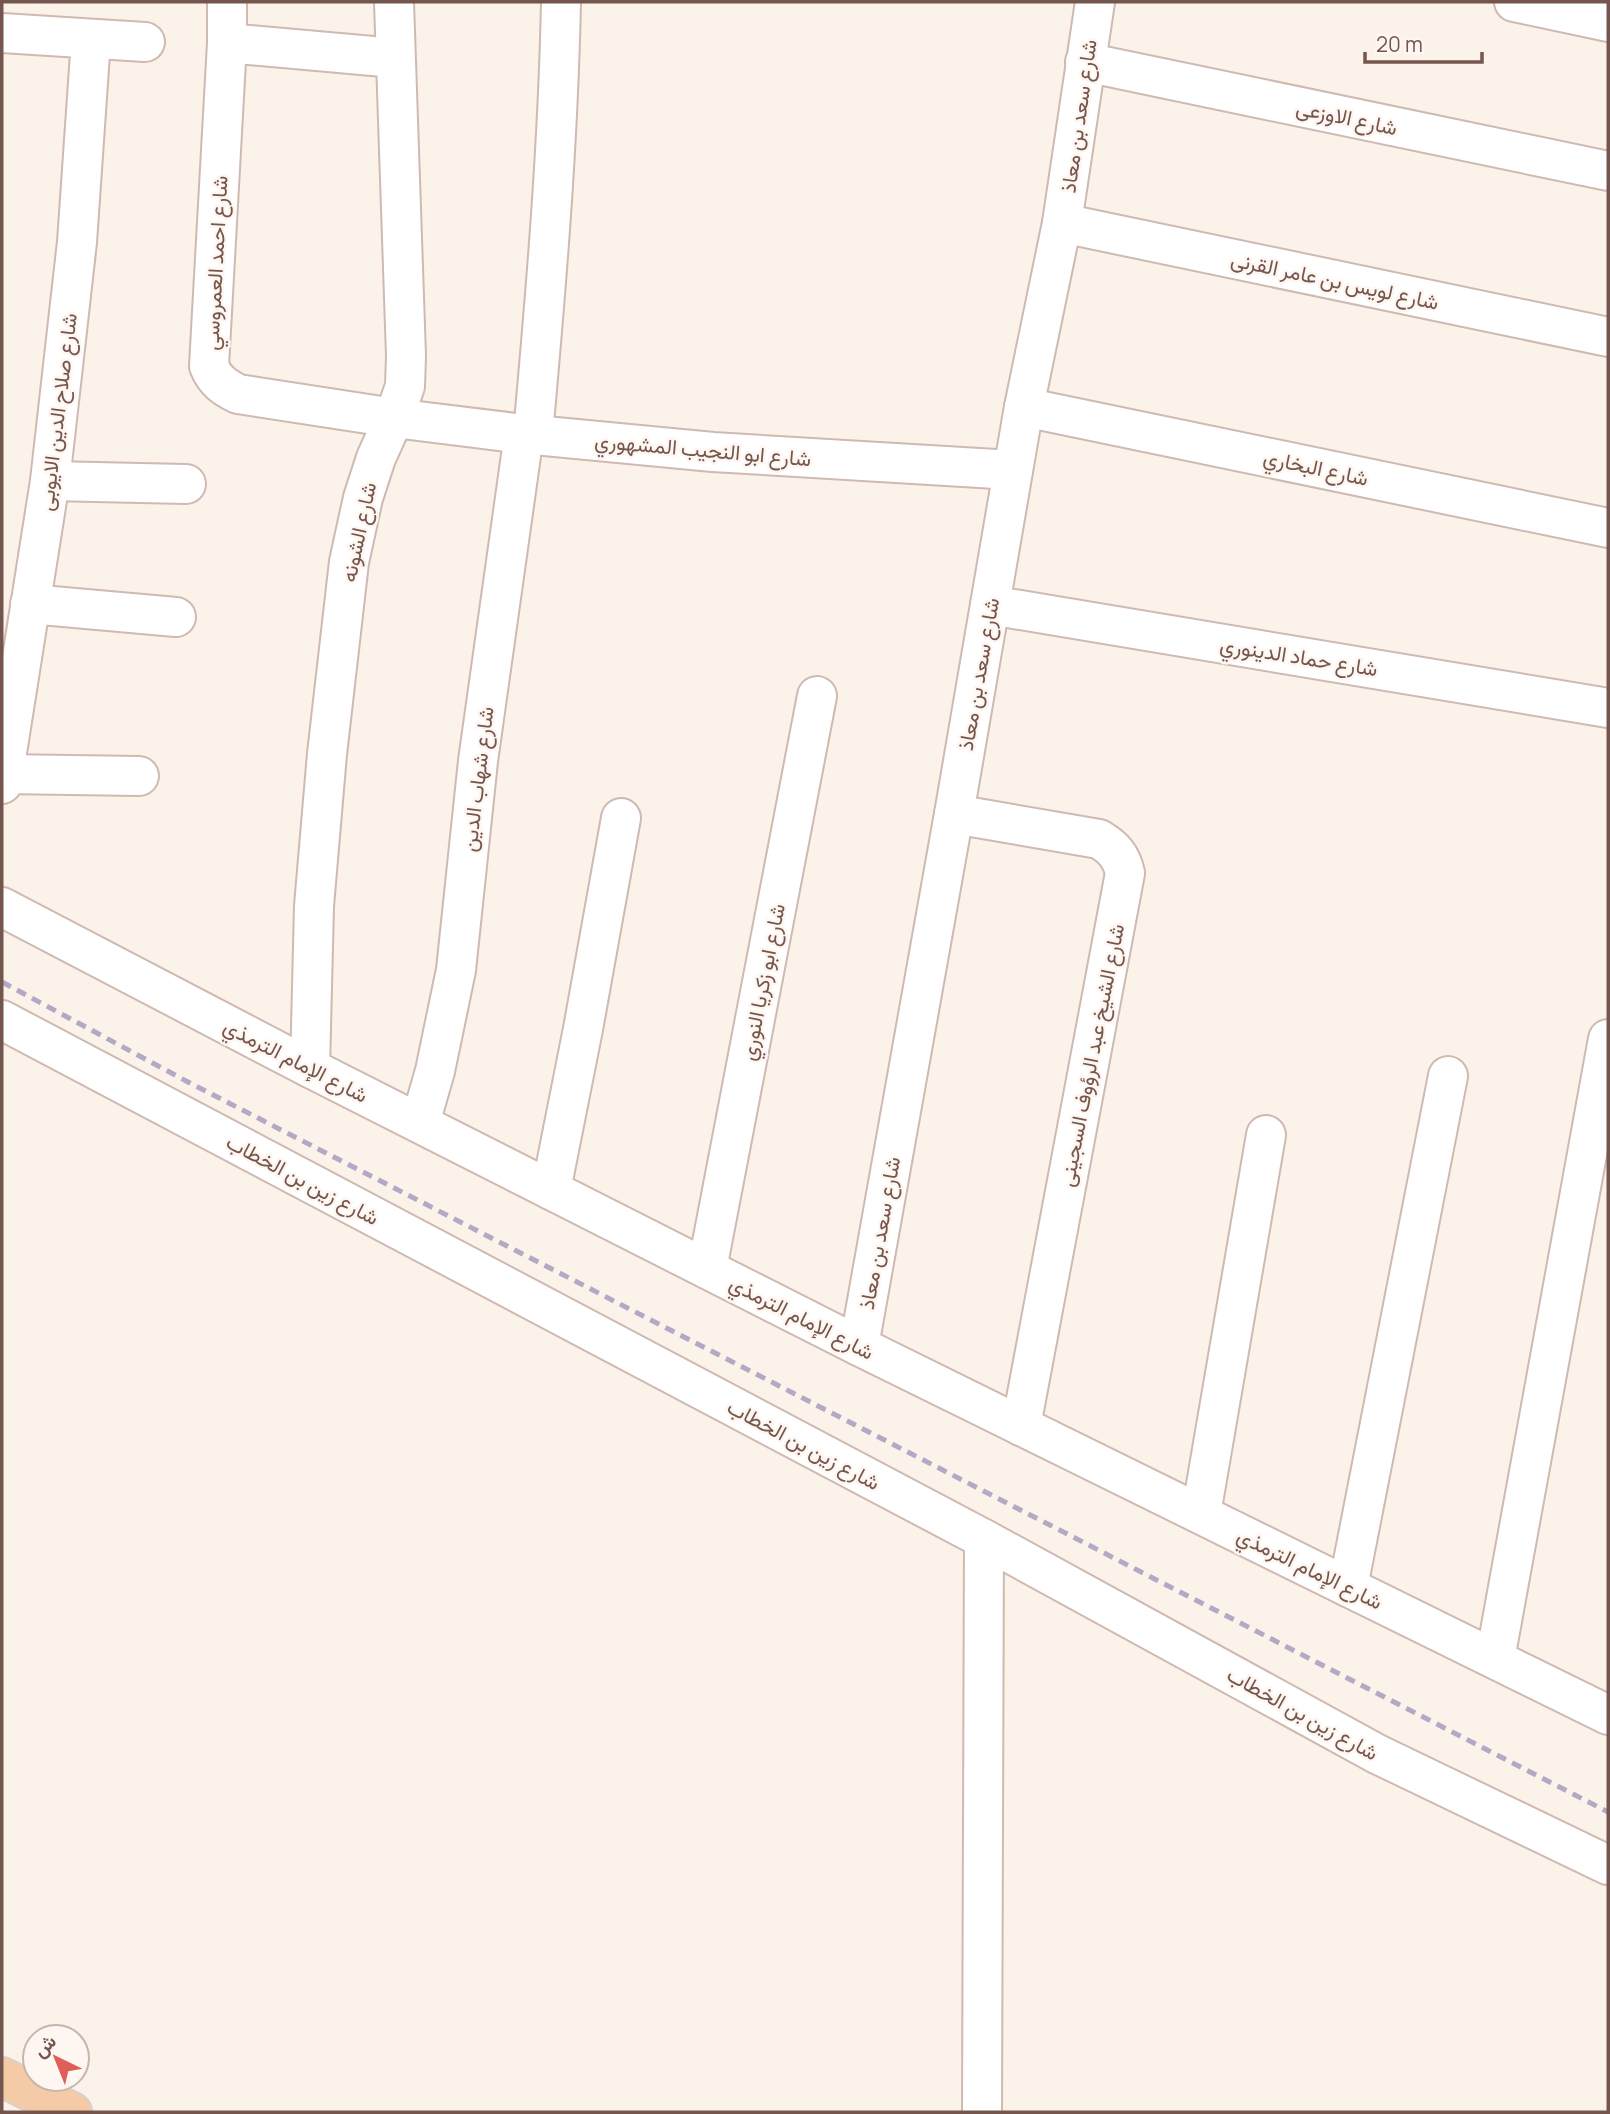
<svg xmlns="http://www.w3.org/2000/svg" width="1610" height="2114" font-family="Manrope,Vazirmatn,sans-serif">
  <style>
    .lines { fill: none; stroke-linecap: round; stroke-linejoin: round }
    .minor-casing { stroke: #cfbab2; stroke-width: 42 }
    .primary-casing { stroke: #d8d0cd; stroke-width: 42 }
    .minor { stroke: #fff; stroke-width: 38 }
    .primary { stroke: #f5cba7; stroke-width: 38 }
    .rail { stroke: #b3a8c5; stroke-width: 5; stroke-dasharray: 10 7; stroke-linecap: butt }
    .labels { text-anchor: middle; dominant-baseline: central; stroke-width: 5; stroke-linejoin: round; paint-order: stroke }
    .street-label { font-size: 21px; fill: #75564e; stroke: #fef6f0 }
  </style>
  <rect width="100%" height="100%" fill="#fbf2ea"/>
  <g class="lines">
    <!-- minor casing -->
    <g class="minor-casing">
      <g id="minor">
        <path d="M227,2V43L209,366C215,381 224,387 238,394L394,418L524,434L713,452L1013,470"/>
        <path d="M1514,2L1608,22"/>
        <path d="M2,33L145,42"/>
        <path d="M227,43L395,58"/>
        <path d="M1085,62L1608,171"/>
        <path d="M1062,223L1608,337"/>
        <path d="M1024,407L1608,528"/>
        <path d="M533,434C546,290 558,147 561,2"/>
        <path d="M50,481L186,484"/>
        <path d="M30,604L176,617"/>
        <path d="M990,605L1608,708"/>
        <path d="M3,774L139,776"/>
        <path d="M2,784L50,481L77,242L91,39"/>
        <path d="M954,814L1099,839C1114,848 1121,856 1125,873L1021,1426"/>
        <path d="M2,907L310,1068L859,1346L1608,1715"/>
        <path d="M2,1020L984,1539L1377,1754L1608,1865"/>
        <path d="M310,1068L314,906L327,754L349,562L363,498L376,458L394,418L405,386L406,356L394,2"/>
        <path d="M420,1123L435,1071L456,970L478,761L524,434"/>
        <path d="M551,1190L583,1029L621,818"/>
        <path d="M707,1269L817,696"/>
        <path d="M859,1346L954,814L1024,407L1062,223L1095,2"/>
        <path d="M1201,1514L1266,1135"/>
        <path d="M1348,1587L1448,1076"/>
        <path d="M1495,1659L1608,1039"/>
        <path d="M982,2112L984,1539"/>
      </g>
    </g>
    <!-- primary casing -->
    <g class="primary-casing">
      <path id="primary" d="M2,2077L72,2112"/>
    </g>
    <!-- minor -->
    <use href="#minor" class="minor"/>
    <!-- primary -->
    <use href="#primary" class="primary"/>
    <!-- rail -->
    <path class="rail" d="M2,982L188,1082L1608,1812"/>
  </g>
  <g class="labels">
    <!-- street labels -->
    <g class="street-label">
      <text transform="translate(1078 116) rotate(-82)">شارع سعد بن معاذ</text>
      <text transform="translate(1347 117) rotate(12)">شارع الاوزعى</text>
      <text transform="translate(215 263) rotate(-87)">شارع احمد العمروسي</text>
      <text transform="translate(1335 280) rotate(12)">شارع لويس بن عامر القرنى</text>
      <text transform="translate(57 412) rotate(-83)">شارع صلاح الدين الايوبى</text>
      <text transform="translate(703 449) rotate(5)">شارع ابو النجيب المشهوري</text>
      <text transform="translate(1316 467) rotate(12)">شارع البخاري</text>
      <text transform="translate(358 532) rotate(-78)">شارع الشونه</text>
      <text transform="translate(1299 656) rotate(9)">شارع حماد الدينوري</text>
      <text transform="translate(978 674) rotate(-80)">شارع سعد بن معاذ</text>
      <text transform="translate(477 779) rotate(-83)">شارع شهاب الدين</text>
      <text transform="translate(762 982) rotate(-79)">شارع ابو زكريا النوري</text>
      <text transform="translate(1091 1055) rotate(-79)">شارع الشيخ عبد الرؤوف السجينى</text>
      <text transform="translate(296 1060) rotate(27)">شارع الإمام الترمذي</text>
      <text transform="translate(303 1179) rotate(28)">شارع زين بن الخطاب</text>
      <text transform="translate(879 1233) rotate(-80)">شارع سعد بن معاذ</text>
      <text transform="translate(802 1317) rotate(27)">شارع الإمام الترمذي</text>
      <text transform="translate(804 1444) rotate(28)">شارع زين بن الخطاب</text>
      <text transform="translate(1310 1568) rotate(26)">شارع الإمام الترمذي</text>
      <text transform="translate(1303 1713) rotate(29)">شارع زين بن الخطاب</text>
    </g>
  </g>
  <!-- border -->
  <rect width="1610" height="2114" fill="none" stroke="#75564e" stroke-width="7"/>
  <!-- north arrow -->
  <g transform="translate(56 2058) rotate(317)"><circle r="33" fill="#fef6f0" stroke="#c7b6af" stroke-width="2"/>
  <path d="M0-5L12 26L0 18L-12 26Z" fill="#dd5f58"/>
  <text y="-10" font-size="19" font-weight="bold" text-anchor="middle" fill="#75564e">ش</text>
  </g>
  <!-- scale -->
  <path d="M1365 52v10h117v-10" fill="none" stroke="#75564e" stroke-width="3.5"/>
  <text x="1376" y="52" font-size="21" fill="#75564e" stroke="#fef6f0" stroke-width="5" paint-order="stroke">20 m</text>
</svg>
